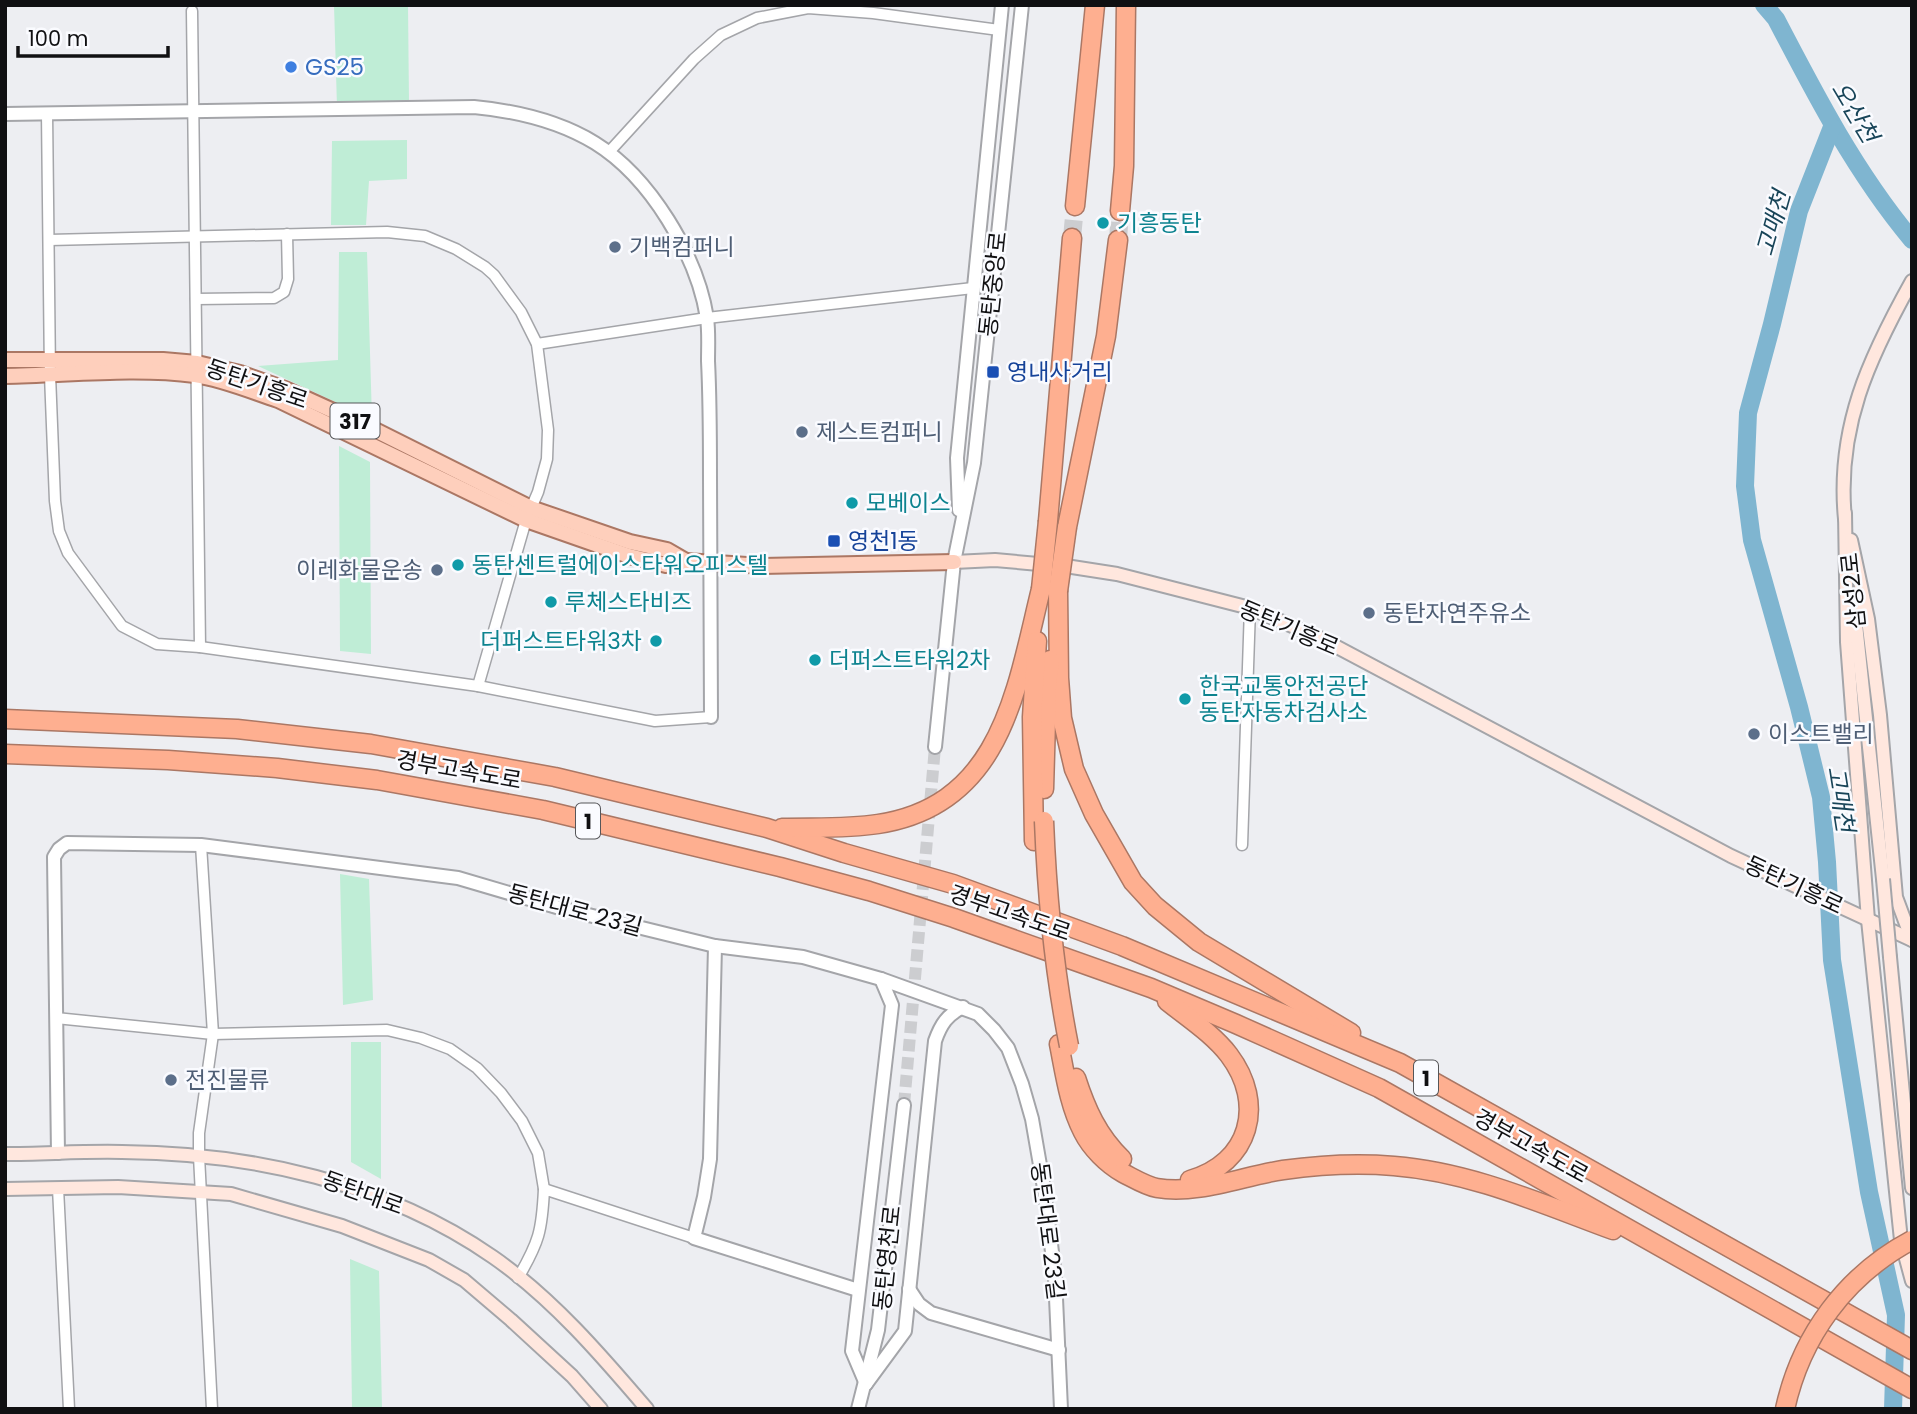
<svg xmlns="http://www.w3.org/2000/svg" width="1917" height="1414" font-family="Poppins,'Noto Sans KR',sans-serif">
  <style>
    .green { fill: #bfedd6 }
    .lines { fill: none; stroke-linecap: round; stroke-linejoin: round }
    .river { stroke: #7fb5d0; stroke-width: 18 }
    .tertiary-tunnel { stroke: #cccdd0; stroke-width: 12; stroke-dasharray: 12 6; stroke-linecap: butt }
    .motorway-tunnel { stroke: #cccdd0; stroke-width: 18; stroke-dasharray: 18 9; stroke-linecap: butt }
    .minor-casing { stroke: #a4a5a9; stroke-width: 13 }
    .tertiary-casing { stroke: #a4a5a9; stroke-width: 16 }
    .secondary-casing { stroke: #a4a5a9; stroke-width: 16 }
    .primary-casing { stroke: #ab7764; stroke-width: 18 }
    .motorway-casing { stroke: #ab7764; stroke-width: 21 }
    .minor { stroke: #fff; stroke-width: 10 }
    .tertiary { stroke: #fff; stroke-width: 12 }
    .secondary { stroke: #ffe7de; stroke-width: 12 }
    .primary { stroke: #fecfbc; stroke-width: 14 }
    .motorway { stroke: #feaf90; stroke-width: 18 }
    .secondary-bridge-casing { stroke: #a4a5a9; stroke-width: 16; stroke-linecap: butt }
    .motorway-bridge-casing { stroke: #ab7764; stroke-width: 21; stroke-linecap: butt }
    .secondary-bridge { stroke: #ffe7de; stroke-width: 12 }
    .motorway-bridge { stroke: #feaf90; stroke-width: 18 }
    .shop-dot { fill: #3f7fe0; stroke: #fafbff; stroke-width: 2.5 }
    .culture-dot { fill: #0f9aa8; stroke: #fafbff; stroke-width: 2.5 }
    .service-dot { fill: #5c6f8a; stroke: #fafbff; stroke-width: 2.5 }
    .transit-dot { fill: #1a4fb4; stroke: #fafbff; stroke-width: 2.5 }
    .labels { text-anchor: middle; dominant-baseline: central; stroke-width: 5; stroke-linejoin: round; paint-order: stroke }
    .shield { fill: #fafbff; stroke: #565659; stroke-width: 2 }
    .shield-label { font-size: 21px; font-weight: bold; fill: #101012 }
    .shop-label { font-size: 23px; fill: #366cbe; stroke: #fafbff; text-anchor: start }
    .culture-label { font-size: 23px; fill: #0d838f; stroke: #fafbff; text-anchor: start }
    .service-label { font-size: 23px; fill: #4e5e75; stroke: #fafbff; text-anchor: start }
    .street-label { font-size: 23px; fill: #101012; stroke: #fafbff }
    .transit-label { font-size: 23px; fill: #164399; stroke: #fafbff; text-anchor: start }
    .water-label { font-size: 24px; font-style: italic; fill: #194559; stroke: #fafbff }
  </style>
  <rect width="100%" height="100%" fill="#edeef2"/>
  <!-- green -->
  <g class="green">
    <path d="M334,5H408L409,103L337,107Z"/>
    <path d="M407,140V179L369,181L366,225H331L332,141Z"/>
    <path d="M339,252H367L372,419L258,366L338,360Z"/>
    <path d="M339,446L370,462L371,654L340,651Z"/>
    <path d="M340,874L369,879L373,1000L343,1005Z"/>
    <path d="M351,1042H381V1179L351,1162Z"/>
    <path d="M350,1259L379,1271L382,1409H352Z"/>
  </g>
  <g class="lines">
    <!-- river -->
    <g class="river">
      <path d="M1764,5L1776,19C1816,96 1856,173 1912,240"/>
      <path d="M1832,127L1799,211L1772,324L1748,413L1745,486L1752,540L1799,707L1821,797L1827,862L1832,960L1869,1192L1896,1315L1893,1409"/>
    </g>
    <!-- tertiary-tunnel -->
    <path class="tertiary-tunnel" d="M904,1105L935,747"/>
    <!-- motorway-tunnel -->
    <g class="motorway-tunnel">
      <path d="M1072,238L1075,206"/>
      <path d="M1118,240L1120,211"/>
    </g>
    <!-- minor casing -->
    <g class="minor-casing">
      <g id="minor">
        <path d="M192,11L200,647"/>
        <path d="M47,113L50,375L55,501L59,531L68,553L122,626L157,644L200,647L478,686L655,721L711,717"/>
        <path d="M609,152L694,59L721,35L757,18L808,8L873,13L999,30"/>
        <path d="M49,240L387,232L425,236L456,249L485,267L494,275L521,312L537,344L548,430L547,459L538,492L526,520L478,686"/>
        <path d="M196,299L274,298L284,292L288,279L287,234"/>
        <path d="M537,344L707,318L973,288"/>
        <path d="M201,845L213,1034L199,1133V1156L212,1409"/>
        <path d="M1242,845L1250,608"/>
        <path d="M56,1018L213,1034L387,1030L421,1038L450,1049L477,1068L501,1093L522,1121L538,1153L544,1189"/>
        <path d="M58,1188L69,1409"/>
        <path d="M518,1278C539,1242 542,1231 544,1189L694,1238"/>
      </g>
    </g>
    <!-- tertiary casing -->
    <g class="tertiary-casing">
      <g id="tertiary">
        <path d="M5,114L474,107C516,111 559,121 595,143C650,177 697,255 707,318C709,332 708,347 708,361C710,400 710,439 710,478C711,558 711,638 711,717"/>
        <path d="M959,510L957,458L1002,5"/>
        <path d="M935,747L954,562L974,463L1022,5"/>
        <path d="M715,946L710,1159L704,1197L694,1238L858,1290"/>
        <path d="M58,1153L54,857L59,849L67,843L201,845L458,878L560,908L715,946L803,957L881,979L978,1014L994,1030L1008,1048L1022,1084L1032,1119L1044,1188L1055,1276L1061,1409"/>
        <path d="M909,1289L919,1304L931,1313L1059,1350"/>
        <path d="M866,1384L852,1351L892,1005L881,979"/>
        <path d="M866,1384L905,1331L935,1041C941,1024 947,1015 963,1007"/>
        <path d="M858,1409L878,1330L904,1105"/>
      </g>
    </g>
    <!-- secondary casing -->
    <g class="secondary-casing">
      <g id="secondary">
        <path d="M1845,513L1847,642L1868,920L1901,1240L1912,1281"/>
        <path d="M1845,519C1836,428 1869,358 1912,281"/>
        <path d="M1851,540L1868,619L1880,715L1896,897L1912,940"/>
        <path d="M954,562L995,560L1072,567L1117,574L1250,608L1320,638L1731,856L1912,940"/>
        <path d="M1853,596L1883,879"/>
        <path d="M1890,957L1912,1188"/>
        <path d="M5,1154C44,1154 83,1151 122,1152C251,1153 385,1182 493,1257C552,1298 601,1355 647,1409"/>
        <path d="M5,1189L118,1187L231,1194L342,1226L429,1260L464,1280L511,1320L572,1376L601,1409"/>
      </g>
    </g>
    <!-- primary casing -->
    <g class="primary-casing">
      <g id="primary">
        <path d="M5,360H163L197,363L240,373L285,389L375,430L531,508L630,542L667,550L686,561"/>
        <path d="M5,376C67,375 134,367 195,375C223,379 251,391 278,400L526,520L629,556L666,565L686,561L762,566L954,562"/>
      </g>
    </g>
    <!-- motorway casing -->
    <g class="motorway-casing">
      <g id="motorway">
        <path d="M1075,206L1095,5"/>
        <path d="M1120,211L1124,166L1126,5"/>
        <path d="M1048,521L1072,238"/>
        <path d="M1067,527L1106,336L1118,240"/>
        <path d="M1058,591L1059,678L1062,718L1074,769L1094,814L1133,882L1155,906L1199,942L1351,1033"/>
        <path d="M5,719L237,729L371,744L555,777L767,828L844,853L953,884L1122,946L1400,1063L1912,1350"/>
        <path d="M5,754L168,760L277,768L377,780L543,810L780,867L869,891L954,918L1151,988L1236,1024L1379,1088L1912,1389"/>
        <path d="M1044,789L1047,686L1050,660"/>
        <path d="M782,828C813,827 847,829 878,824C1002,805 1016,690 1041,589"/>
        <path d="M1034,841L1032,717L1037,641"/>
        <path d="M1167,1001C1188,1018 1213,1034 1229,1055C1266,1104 1250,1163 1190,1180"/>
        <path d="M1059,1044C1065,1074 1069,1105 1083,1132C1091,1148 1107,1164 1123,1173C1133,1178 1146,1186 1157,1188C1198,1195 1243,1176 1283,1170C1319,1165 1358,1163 1394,1166C1471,1172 1542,1204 1613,1230"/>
        <path d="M1076,1078C1086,1109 1098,1136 1122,1159"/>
      </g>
    </g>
    <!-- minor -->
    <use href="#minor" class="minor"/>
    <!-- tertiary -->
    <use href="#tertiary" class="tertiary"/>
    <!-- secondary -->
    <use href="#secondary" class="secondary"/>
    <!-- primary -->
    <use href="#primary" class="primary"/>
    <!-- motorway -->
    <use href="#motorway" class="motorway"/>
    <!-- secondary-bridge casing -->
    <g class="secondary-bridge-casing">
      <path id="secondary-bridge" d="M1883,879L1890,957"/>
    </g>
    <!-- motorway-bridge casing -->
    <g class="motorway-bridge-casing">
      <g id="motorway-bridge">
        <path d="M1041,589L1048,521"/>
        <path d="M1058,591L1067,527"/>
        <path d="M1044,821C1047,897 1054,971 1069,1046"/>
        <path d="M1785,1409C1801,1336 1846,1275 1912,1240"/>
      </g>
    </g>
    <!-- secondary-bridge -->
    <use href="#secondary-bridge" class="secondary-bridge"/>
    <!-- motorway-bridge -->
    <use href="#motorway-bridge" class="motorway-bridge"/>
  </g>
  <!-- markers -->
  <circle class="shop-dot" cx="291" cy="67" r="7"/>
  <g class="culture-dot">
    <circle cx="1103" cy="223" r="7"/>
    <circle cx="852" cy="503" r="7"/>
    <circle cx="458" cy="565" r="7"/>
    <circle cx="551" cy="602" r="7"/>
    <circle cx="656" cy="641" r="7"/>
    <circle cx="815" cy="660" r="7"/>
    <circle cx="1185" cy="699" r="7"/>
  </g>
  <g class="service-dot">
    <circle cx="615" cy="247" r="7"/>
    <circle cx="802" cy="432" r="7"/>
    <circle cx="437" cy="570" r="7"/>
    <circle cx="1369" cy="613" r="7"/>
    <circle cx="1754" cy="734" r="7"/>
    <circle cx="171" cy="1080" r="7"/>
  </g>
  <g class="transit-dot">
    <rect x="986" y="365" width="14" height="14" rx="3.5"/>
    <rect x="827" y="534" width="14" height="14" rx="3.5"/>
  </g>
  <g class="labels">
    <!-- shield labels -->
    <g class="shield">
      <rect x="330.5" y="403.5" width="49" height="35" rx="5"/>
      <rect x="576" y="803.5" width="24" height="35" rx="5"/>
      <rect x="1414" y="1060.5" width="24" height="35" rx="5"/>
    </g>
    <g class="shield-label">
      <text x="355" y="421">317</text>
      <text x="588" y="821">1</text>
      <text x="1426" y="1078">1</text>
    </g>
    <!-- shop labels -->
    <g class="shop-label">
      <text x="305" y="67">GS25</text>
    </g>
    <!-- culture labels -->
    <g class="culture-label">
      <text x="1117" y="223">기흥동탄</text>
      <text x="866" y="503">모베이스</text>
      <text x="472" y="565">동탄센트럴에이스타워오피스텔</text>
      <text x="565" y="602">루체스타비즈</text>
      <text x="642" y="641" text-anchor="end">더퍼스트타워3차</text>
      <text x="829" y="660">더퍼스트타워2차</text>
      <text x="1199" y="686">한국교통안전공단<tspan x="1199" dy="26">동탄자동차검사소</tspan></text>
    </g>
    <!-- service labels -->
    <g class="service-label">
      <text x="629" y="247">기백컴퍼니</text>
      <text x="816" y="432">제스트컴퍼니</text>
      <text x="423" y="570" text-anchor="end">이레화물운송</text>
      <text x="1383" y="613">동탄자연주유소</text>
      <text x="1768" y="734">이스트밸리</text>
      <text x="185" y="1080">전진물류</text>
    </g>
    <!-- street labels -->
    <g class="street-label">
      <text transform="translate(993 284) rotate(-84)">동탄중앙로</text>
      <text transform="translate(257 384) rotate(19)">동탄기흥로</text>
      <text transform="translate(1853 591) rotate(-96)">삼성2로</text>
      <text transform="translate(1289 628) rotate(23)">동탄기흥로</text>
      <text transform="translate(459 770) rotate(10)">경부고속도로</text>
      <text transform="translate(1794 885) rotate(25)">동탄기흥로</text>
      <text transform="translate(575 910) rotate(15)">동탄대로 23길</text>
      <text transform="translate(1010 913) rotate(19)">경부고속도로</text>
      <text transform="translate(1531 1146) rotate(29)">경부고속도로</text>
      <text transform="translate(363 1193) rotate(20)">동탄대로</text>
      <text transform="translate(1048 1231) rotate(83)">동탄대로 23길</text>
      <text transform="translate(887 1258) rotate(-84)">동탄영천로</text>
    </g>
    <!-- transit labels -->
    <g class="transit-label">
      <text x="1007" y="372">영내사거리</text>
      <text x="848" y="541">영천1동</text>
    </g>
    <!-- water labels -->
    <g class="water-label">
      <text transform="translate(1855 112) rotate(59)">오산천</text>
      <text transform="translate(1773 223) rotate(-74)">고매천</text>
      <text transform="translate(1841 799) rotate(81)">고매천</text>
    </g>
  </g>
  <!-- border -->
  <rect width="1917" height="1414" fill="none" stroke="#101012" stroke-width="14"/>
  <!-- scale -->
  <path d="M18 46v10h150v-10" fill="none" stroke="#101012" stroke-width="3.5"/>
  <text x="28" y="46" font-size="21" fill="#101012" stroke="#fafbff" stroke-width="5" paint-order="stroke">100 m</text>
</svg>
